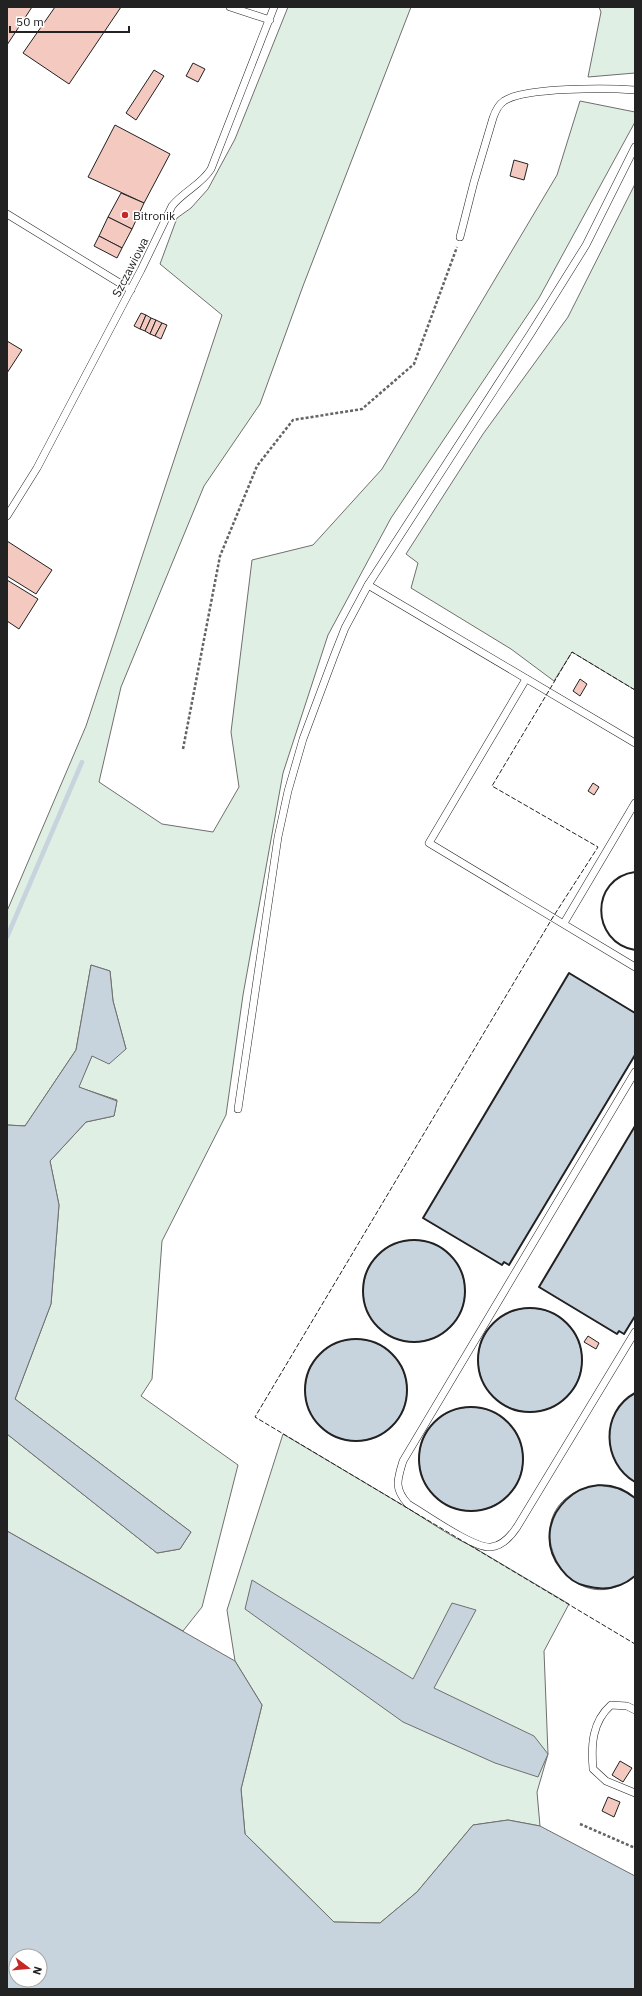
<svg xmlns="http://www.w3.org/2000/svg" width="642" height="1996" font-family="'IBM Plex Sans',sans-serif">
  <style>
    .green { fill: #e0efe3; stroke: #6f6f6f }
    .water { fill: #c7d3dd; stroke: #6f6f6f; fill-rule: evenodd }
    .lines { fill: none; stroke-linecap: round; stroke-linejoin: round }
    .stream { stroke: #c7d3dd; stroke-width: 4.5 }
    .building { fill: #f3c9c0; stroke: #222 }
    .service-casing { stroke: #222; stroke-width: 8 }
    .path { stroke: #646464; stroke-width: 2.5; stroke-dasharray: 3 2; stroke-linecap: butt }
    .service { stroke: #fff; stroke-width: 7 }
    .fence { stroke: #222; stroke-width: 1; stroke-dasharray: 5 2; stroke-linecap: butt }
    .wall { stroke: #222; stroke-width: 2 }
    .poi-dot { fill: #c62828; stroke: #fff; stroke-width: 1.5 }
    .labels { text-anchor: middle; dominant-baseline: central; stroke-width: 3; stroke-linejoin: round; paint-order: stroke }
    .poi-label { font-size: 12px; fill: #222; stroke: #fff; text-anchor: start }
    .street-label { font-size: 12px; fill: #222; stroke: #fff }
  </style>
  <rect width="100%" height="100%" fill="#fff"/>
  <!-- green -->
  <g class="green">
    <path d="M288,7H411L303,286L260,404L204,486L121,687L99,782L162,824L213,832L239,787L231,732L252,560L313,545L382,469L557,175L580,101L635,112V122L539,298L391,518L328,635L283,773L243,995L226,1115L162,1241L152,1379L141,1396L238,1465L202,1607L183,1631L7,1531V1434L157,1553L180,1549L191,1532L15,1399L51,1304L59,1205L50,1161L86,1122L114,1116L117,1100L78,1087L92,1056L126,1049L113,1001L110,971L91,965L76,1050L25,1126L7,1125V911L86,726L222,315L160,264L177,218L191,208L208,189L235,139Z"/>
    <path d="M599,7H635V73L588,77L601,12Z"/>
    <path d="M635,184V690L572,652L554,681L511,649L411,588L418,563L406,554L483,434L568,317Z"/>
    <path d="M283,1434L569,1604L544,1651L548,1754L537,1792L540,1826L508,1820L473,1825L417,1892L380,1923L334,1922L245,1834L241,1789L262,1705L235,1661L227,1610Z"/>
  </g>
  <!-- water -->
  <g class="water">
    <path d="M91,965L110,971L113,1001L126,1049L109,1064L92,1056L79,1087L117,1101L114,1116L86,1122L50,1161L59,1205L51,1304L15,1399L191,1532L180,1549L157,1553L7,1434V1125L25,1126L76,1050Z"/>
    <path d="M569,973L635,1013V1055L509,1265L504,1262L502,1265L423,1218Z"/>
    <path d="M635,1126V1316L624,1334L619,1331L617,1334L539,1287Z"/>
    <circle cx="414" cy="1291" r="51"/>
    <circle cx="530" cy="1360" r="52"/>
    <circle cx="356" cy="1390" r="51"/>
    <path d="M635,1393V1482C602,1463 600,1412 635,1393Z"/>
    <circle cx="471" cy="1459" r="52"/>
    <path d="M599,1485L620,1489L635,1498V1576C565,1632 503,1499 599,1485Z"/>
    <path d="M7,1531L235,1661L262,1705L241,1789L245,1834L334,1922L380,1923L417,1892L473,1825L508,1820L540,1826L635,1876V1989H7ZM16,1956H40V1980H16Z"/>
    <path d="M252,1580L413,1679L452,1603L476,1610L434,1688L534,1736L548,1754L538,1777L495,1763L403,1722L245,1609Z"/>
  </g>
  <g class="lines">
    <!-- stream -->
    <path class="stream" d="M7,937L82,762"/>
  </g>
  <!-- building -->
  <g class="building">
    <path d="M7,7H32L7,45Z"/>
    <path d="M55,7H121L69,84L23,53Z"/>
    <path d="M193,63L205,69L198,82L186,76Z"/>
    <path d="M154,70L164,76L136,120L126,113Z"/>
    <path d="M115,125L170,154L144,203L88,177Z"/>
    <path d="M514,160L528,164L524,180L510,176Z"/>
    <path d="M121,193L144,203L132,229L108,217Z"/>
    <path d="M108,217L132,229L122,248L99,236Z"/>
    <path d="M99,236L122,248L117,258L94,246Z"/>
    <path d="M141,313L146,315L140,329L134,326Z"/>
    <path d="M146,315L151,318L145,331L140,329Z"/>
    <path d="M151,318L156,320L150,334L145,331Z"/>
    <path d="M156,320L162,323L155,336L150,334Z"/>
    <path d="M162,323L167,325L161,339L155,336Z"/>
    <path d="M7,341L22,350L7,373Z"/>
    <path d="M7,541L52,570L36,594L7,576Z"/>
    <path d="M7,580L38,599L19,629L7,621Z"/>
    <path d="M580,679L587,684L580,696L573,691Z"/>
    <path d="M593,783L599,787L594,795L588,791Z"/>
    <path d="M588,1336L599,1343L596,1349L584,1342Z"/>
    <path d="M620,1761L632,1768L623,1782L612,1775Z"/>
    <path d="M608,1797L620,1802L614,1817L602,1811Z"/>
  </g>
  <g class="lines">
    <!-- service casing -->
    <g class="service-casing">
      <g id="service">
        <path d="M230,7L270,20"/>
        <path d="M7,214L131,290"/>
        <path d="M460,237L474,182L493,118C495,112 498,105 504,101C524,87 609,88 635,90"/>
        <path d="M7,516L37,468L141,270L172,206C184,191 201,185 211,169L274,7"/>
        <path d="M368,585L635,743"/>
        <path d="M526,679L429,843L635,967"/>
        <path d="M564,923L635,803"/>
        <path d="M635,1072L403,1461C397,1480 394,1489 408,1504C425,1514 474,1549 491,1547C502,1546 511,1536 517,1527L635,1332"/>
        <path d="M238,1109L278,837L288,791L303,739L334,656L345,628L368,585L531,333L586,245L635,147"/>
        <path d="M635,1710L627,1706L611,1705C592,1722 591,1745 593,1769L606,1781L635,1793"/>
      </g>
    </g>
    <!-- path -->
    <g class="path">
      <path d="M183,749L220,556L257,466L293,420L362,409L414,364L457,247"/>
      <path d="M580,1824L635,1848"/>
    </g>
    <!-- service -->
    <use href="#service" class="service"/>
    <!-- fence -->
    <path class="fence" d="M635,690L572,652L492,786L598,847L553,917L255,1417L635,1644"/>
    <!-- wall -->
    <g class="wall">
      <path d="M635,872C590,878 590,942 635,950"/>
      <path d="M635,1013L569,973L423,1218L502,1265L504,1262L509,1265L635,1055"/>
      <path d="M635,1126L539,1287L617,1334L619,1331L624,1334L635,1316"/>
      <circle cx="414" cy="1291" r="51"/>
      <circle cx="530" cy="1360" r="52"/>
      <circle cx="356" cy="1390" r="51"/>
      <path d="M635,1393C600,1412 602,1463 635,1482"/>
      <circle cx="471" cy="1459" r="52"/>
      <path d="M635,1498C587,1458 523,1520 561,1569C567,1577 576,1584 586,1586C604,1591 621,1588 635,1576"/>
    </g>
  </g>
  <!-- markers -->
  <circle class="poi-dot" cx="125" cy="215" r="4"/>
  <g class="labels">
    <!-- poi labels -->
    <g class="poi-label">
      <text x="133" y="215">Bitronik</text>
    </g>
    <!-- street labels -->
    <g class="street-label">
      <text transform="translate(130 267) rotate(-63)">Szczawiowa</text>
    </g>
  </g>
  <!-- border -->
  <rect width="642" height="1996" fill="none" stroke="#222222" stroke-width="16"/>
  <!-- north arrow -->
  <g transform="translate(28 1968) rotate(106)"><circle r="19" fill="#ffffff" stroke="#a7a7a7"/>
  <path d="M0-3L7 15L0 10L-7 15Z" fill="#c62828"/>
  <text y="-6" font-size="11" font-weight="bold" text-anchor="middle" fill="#222222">N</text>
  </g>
  <!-- scale -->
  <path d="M10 26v6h119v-6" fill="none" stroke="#222222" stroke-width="2"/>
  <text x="16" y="26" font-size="12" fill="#222222" stroke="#ffffff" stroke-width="3" paint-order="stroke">50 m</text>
</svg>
